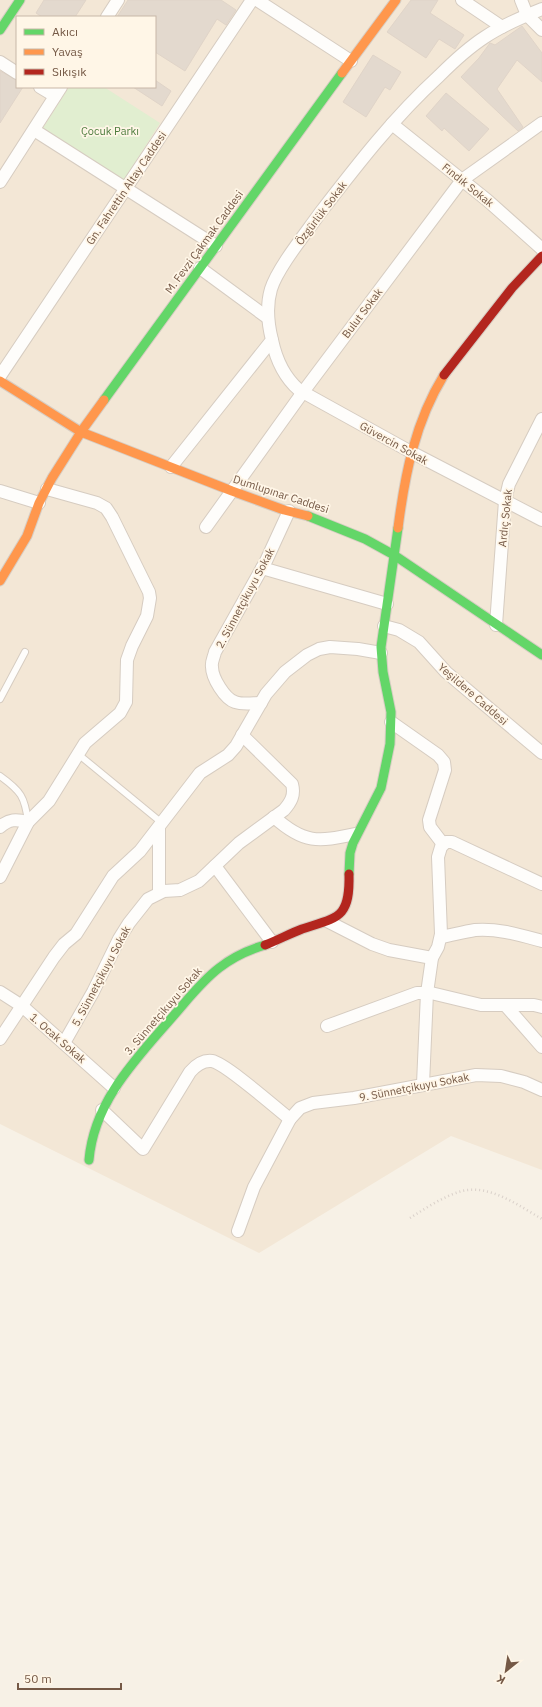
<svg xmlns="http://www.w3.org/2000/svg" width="542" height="1707" font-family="'IBM Plex Sans',sans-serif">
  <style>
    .residential { fill: #f3e7d6; fill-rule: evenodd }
    .green { fill: #e1eed0 }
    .building { fill: #e3d9ce; stroke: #e0d4c8 }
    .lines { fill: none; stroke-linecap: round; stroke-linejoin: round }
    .lane-casing { stroke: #d6ccc1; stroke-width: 8 }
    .street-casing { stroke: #d6ccc1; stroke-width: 14 }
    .fast-casing { stroke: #d7cdc3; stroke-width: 11 }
    .slow-casing { stroke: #d7cdc3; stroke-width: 11 }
    .jam-casing { stroke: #d7cdc3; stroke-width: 11 }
    .path { stroke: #dad1ca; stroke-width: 2.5; stroke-dasharray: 1 3; stroke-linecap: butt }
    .lane { stroke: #fefdfb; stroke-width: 6 }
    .street { stroke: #fefdfb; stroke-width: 12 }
    .fast { stroke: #63d668; stroke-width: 9 }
    .slow { stroke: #ff974d; stroke-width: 9 }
    .jam { stroke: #b3261e; stroke-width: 9 }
    .labels { text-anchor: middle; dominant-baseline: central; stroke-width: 3.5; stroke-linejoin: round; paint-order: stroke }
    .park-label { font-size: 11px; fill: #4d7c3d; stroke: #fff6e7 }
    .street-label { font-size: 11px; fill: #755946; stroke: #fff6e7 }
  </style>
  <rect width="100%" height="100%" fill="#f7f1e6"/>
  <!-- residential -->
  <path class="residential" d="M0,0H542V1170L451,1136L259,1253L0,1124ZM17,17H155V87H17Z"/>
  <!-- green -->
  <path class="green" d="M69,87H104L160,123L124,180L43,128Z"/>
  <!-- building -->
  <g class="building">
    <path d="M44,0H86L75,17H42L36,13Z"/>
    <path d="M128,0H221L236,10L226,25L217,19L185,71L155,52V17H117Z"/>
    <path d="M411,0H438L430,13L464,35L455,49L439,39L426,58L387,32Z"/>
    <path d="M522,26L542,53V82L517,60L497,89L523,127L518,131L461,77L479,58L490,43L495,45Z"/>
    <path d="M373,55L401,72L390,90L385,87L366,117L343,102Z"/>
    <path d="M0,71L17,80V87H23L0,123Z"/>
    <path d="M155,80L171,91L162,106L133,87H155Z"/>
    <path d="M446,93L489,129L469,151L444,128L442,131L426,116Z"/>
  </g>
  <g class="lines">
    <!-- lane casing -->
    <g class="lane-casing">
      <g id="lane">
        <path d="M0,699L25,652"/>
        <path d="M78,754L162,823"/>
        <path d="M0,776C21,791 25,797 28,822"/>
      </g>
    </g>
    <!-- street casing -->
    <g class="street-casing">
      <g id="street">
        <path d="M257,0L351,61"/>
        <path d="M462,0L502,27"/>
        <path d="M521,0L527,15L542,30"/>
        <path d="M107,17L118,0"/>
        <path d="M0,62L17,73"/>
        <path d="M40,87L55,96"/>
        <path d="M392,124L487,200L542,249"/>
        <path d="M34,130L216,246"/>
        <path d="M0,182L61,87"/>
        <path d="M200,268L268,318"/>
        <path d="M272,340C276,359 284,377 299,390L411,452L542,520"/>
        <path d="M0,376L252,0"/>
        <path d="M171,467L272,340C268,324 266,306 271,289C278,267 306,233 320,213C357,165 394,117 439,76C453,62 468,48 485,37C503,25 522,17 542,9"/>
        <path d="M0,491L39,503"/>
        <path d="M206,527L303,392L462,180L542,123"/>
        <path d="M262,568L387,604"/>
        <path d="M496,625L505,501L509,484L542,419"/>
        <path d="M384,626L399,630L419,642L446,672L542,753"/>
        <path d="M261,703C253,703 243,705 235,702C225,699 212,678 212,667C211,662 214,657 215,652L266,561L289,511"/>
        <path d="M391,722L438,755L444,762L445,770L429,820L430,827L443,844"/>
        <path d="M274,817C304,844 318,842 355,834"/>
        <path d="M0,827C9,819 16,819 28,822"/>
        <path d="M159,828V892"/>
        <path d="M215,866L272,942"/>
        <path d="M0,877L28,822L49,801L85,743L120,713L126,702L127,660L132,646L147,616L150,598L149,592L112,517L106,508L97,503L47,489"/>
        <path d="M329,922L372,944L389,950L432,958"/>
        <path d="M441,937C452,935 463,932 475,930C497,928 520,935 542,941"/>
        <path d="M0,992L22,1006L114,1088"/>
        <path d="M506,1006L542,1047"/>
        <path d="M327,1026L417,993H431L481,1005H534L542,1007"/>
        <path d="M0,1039L54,957L64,944L76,934L113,876L140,851L200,773L228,755L236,746L266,694L285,672L307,655L319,649L330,647L358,649L381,653"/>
        <path d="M64,1043L93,992L119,939L129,923L148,899L164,891L180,890L199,881L239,843L284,810C291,802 295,795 292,784L242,735"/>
        <path d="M423,1084L427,993L432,958L438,947L441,934L438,857L441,847L446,842H452L542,884"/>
        <path d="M102,1110L143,1149L190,1072C196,1065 203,1060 212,1061C225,1063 276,1108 290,1119"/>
        <path d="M238,1231L254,1187L290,1119L300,1108L313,1103L354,1098L476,1075L501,1076L524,1082L542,1090"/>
      </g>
    </g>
    <!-- fast casing -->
    <g class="fast-casing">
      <g id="fast">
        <path d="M0,30L20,0"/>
        <path d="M104,400L342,73"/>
        <path d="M308,516L365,539L394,555L542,655"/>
        <path d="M349,874L350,853L353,843L381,788L390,744L391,712L383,672L381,647L398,528"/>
        <path d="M89,1160C94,1100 138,1057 175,1014C189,998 202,981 219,968C233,957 248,950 265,945"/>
      </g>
    </g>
    <!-- slow casing -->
    <g class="slow-casing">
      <g id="slow">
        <path d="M342,73L396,0"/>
        <path d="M0,381L81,432L232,491L284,510L308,516"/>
        <path d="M398,528C405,474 415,422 444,375"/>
        <path d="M0,581L27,536L39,503L52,478L83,429L104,400"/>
      </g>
    </g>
    <!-- jam casing -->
    <g class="jam-casing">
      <g id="jam">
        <path d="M444,375L512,288L542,256"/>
        <path d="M265,945C278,940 289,934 302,929C339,917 350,918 349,874"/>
      </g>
    </g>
    <!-- path -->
    <path class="path" d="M410,1218C426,1208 444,1196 462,1191C490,1184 519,1206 542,1219"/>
    <!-- lane -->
    <use href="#lane" class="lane"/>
    <!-- street -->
    <use href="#street" class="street"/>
    <!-- fast -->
    <use href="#fast" class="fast"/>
    <!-- slow -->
    <use href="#slow" class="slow"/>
    <!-- jam -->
    <use href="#jam" class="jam"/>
  </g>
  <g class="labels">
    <!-- park labels -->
    <g class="park-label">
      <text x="110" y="131">Çocuk Parkı</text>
    </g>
    <!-- street labels -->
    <g class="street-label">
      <text transform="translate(468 185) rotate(39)">Fındık Sokak</text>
      <text transform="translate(126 188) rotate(-56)">Gn. Fahrettin Altay Caddesi</text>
      <text transform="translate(321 213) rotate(-53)">Özgürlük Sokak</text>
      <text transform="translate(204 242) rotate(-54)">M. Fevzi Çakmak Caddesi</text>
      <text transform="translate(362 313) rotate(-53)">Bulut Sokak</text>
      <text transform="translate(394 443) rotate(29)">Güvercin Sokak</text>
      <text transform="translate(281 494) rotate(18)">Dumlupınar Caddesi</text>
      <text transform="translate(505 518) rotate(-84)">Ardıç Sokak</text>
      <text transform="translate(245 598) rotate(-62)">2. Sünnetçikuyu Sokak</text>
      <text transform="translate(473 694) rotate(41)">Yeşildere Caddesi</text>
      <text transform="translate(101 976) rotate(-62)">5. Sünnetçikuyu Sokak</text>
      <text transform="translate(163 1011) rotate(-49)">3. Sünnetçikuyu Sokak</text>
      <text transform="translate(58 1038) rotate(41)">1. Ocak Sokak</text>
      <text transform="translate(414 1087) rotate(-11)">9. Sünnetçikuyu Sokak</text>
    </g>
  </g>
  <!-- legend -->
  <rect x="16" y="16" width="140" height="72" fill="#fff6e7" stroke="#c8b7a7"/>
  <rect x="24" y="29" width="20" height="6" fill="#63d668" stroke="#c8b7a7"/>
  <text x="52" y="36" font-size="12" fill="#755946">Akıcı</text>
  <rect x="24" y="49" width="20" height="6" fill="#ff974d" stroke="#c8b7a7"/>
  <text x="52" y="56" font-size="12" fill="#755946">Yavaş</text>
  <rect x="24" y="69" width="20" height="6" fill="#b3261e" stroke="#c8b7a7"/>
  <text x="52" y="76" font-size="12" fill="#755946">Sıkışık</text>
  <!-- north arrow -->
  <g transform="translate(506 1671) rotate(210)" stroke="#fff6e7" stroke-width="3" paint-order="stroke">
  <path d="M0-3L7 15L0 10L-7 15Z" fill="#755946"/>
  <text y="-6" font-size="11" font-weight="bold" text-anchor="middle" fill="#755946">K</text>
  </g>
  <!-- scale -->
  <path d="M18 1683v6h103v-6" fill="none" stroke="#755946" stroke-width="2"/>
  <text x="24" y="1683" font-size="12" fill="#755946" stroke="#fff6e7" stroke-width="3" paint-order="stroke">50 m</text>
</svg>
